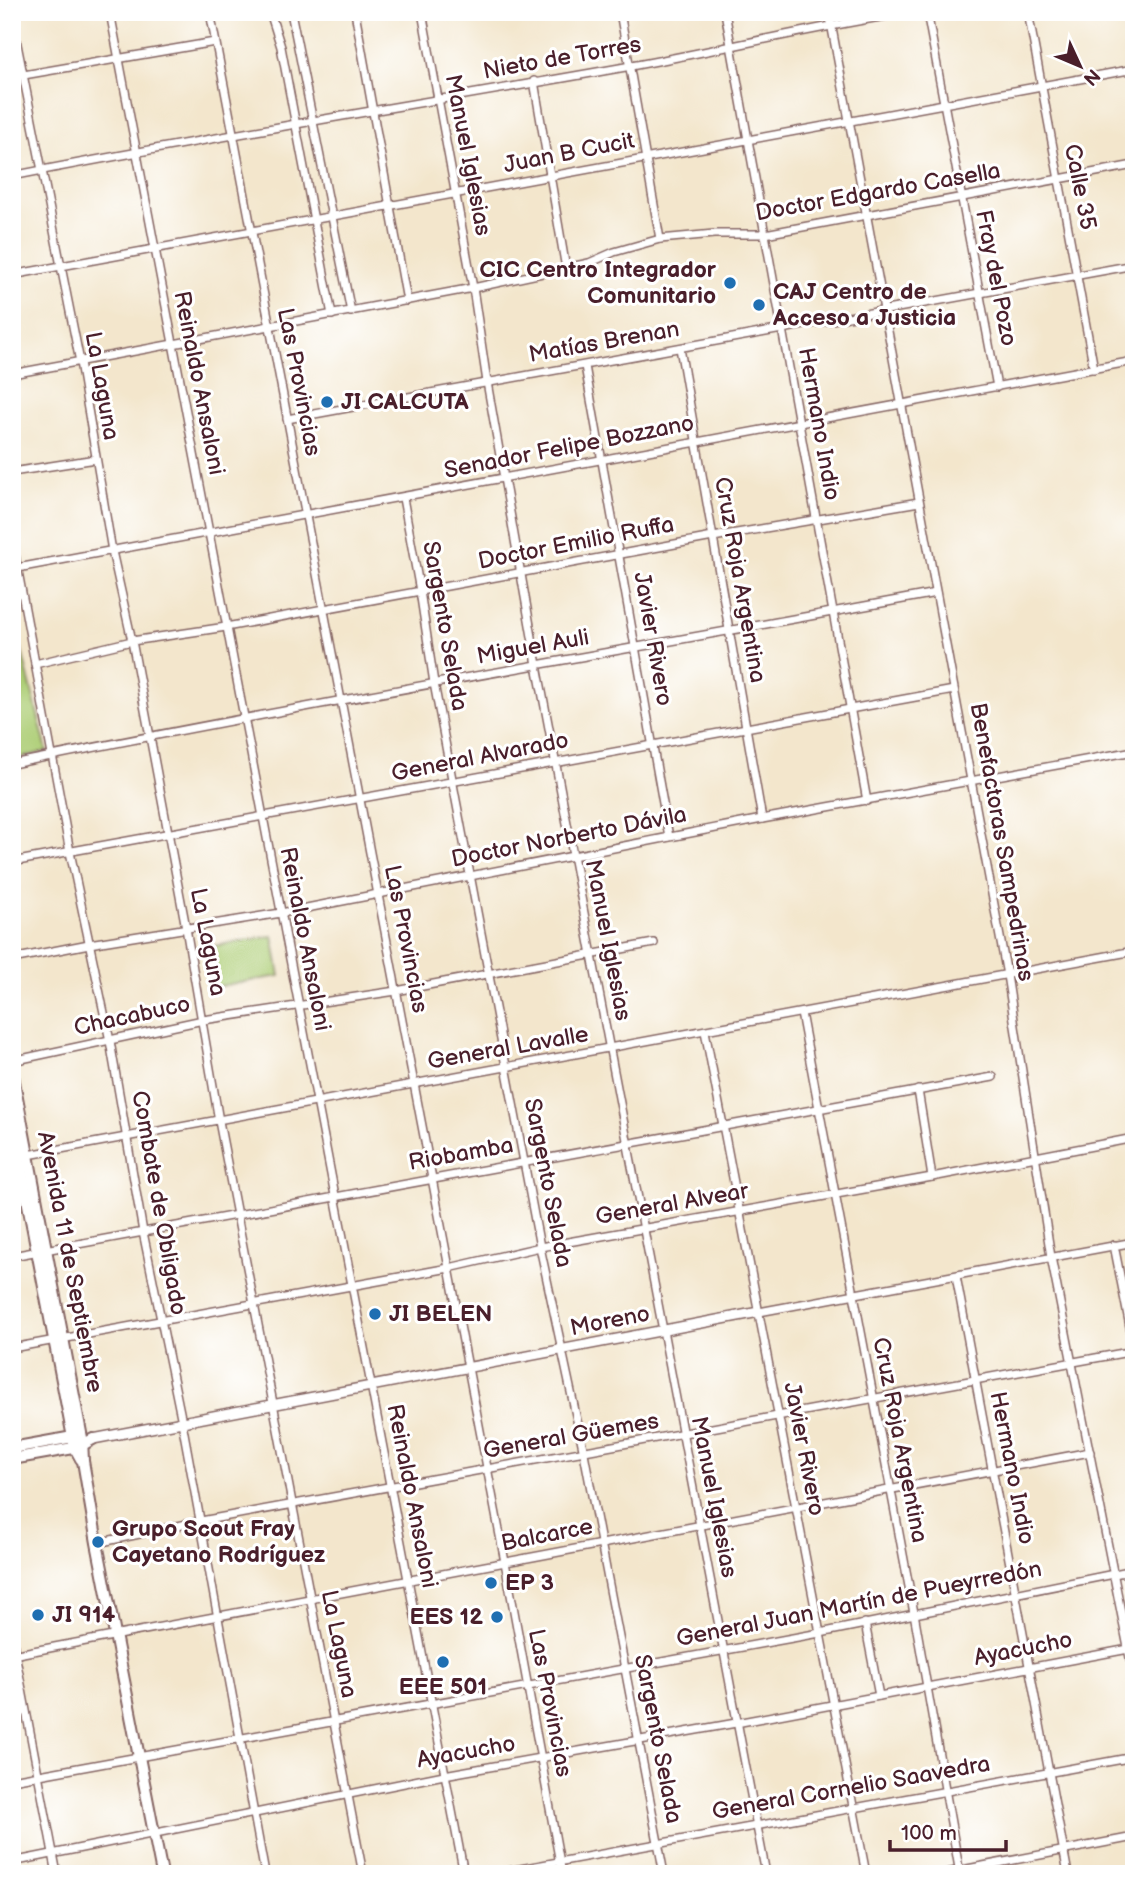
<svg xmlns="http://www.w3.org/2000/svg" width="1146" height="1886" font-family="'Balsamiq Sans',sans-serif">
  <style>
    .green { fill: #adce76; stroke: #7c7650; stroke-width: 2 }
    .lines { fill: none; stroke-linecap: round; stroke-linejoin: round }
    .minor-casing { stroke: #856563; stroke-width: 10 }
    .tertiary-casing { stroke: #856563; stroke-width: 12 }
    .secondary-casing { stroke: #856563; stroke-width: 14 }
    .minor { stroke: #fff; stroke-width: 7 }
    .tertiary { stroke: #fff; stroke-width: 9 }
    .secondary { stroke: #fff; stroke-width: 10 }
    .poi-dot { fill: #1f6fb2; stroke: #fff; stroke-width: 2.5 }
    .labels { text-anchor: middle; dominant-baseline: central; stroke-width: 6; stroke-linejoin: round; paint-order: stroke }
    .street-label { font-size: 23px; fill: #4a1f2b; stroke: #fff }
    .poi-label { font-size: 23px; font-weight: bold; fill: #4a1f2b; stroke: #fff; text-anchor: start }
  </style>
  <rect width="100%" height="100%" fill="#fff"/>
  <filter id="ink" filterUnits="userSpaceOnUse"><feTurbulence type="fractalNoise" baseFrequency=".0143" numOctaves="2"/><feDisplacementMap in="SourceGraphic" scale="14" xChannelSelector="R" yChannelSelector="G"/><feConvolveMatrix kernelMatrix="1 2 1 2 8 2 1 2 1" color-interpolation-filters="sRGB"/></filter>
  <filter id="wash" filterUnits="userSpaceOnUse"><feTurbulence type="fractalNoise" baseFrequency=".00686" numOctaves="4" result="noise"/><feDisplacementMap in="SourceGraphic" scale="28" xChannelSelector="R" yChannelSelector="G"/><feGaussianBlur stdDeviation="1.57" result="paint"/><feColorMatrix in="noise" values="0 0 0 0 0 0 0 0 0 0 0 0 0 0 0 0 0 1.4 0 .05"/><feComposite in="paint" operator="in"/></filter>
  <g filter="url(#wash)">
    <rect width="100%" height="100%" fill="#f3e6cc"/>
    <!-- green -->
    <g class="green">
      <path d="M12,628H16L47,751L12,760Z"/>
      <path d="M273,936L280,976L214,987L207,947Z"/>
    </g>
  </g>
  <g filter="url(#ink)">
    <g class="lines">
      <!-- minor casing -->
      <g class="minor-casing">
        <g id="minor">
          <path d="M110,12L464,1874"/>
          <path d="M210,12L505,1562L562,1874"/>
          <path d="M270,12L281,47L332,315"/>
          <path d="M291,12L351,312"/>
          <path d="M355,12L407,301"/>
          <path d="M422,12L473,288L487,382L537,665L766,1874"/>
          <path d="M620,12L660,239"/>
          <path d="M725,12L867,801"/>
          <path d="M829,12L1007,975L1051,1257L1134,1678"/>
          <path d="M927,12L997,387"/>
          <path d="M1028,12L1094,369"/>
          <path d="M12,19L80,362L112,551L132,641L186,928L219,1121L363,1874"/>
          <path d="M12,77L215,42"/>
          <path d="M534,81L566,269"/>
          <path d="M12,176C218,135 425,103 631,66C725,49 817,26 911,12"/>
          <path d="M12,275L1134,69"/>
          <path d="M680,348L762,819"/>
          <path d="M585,366L669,837"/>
          <path d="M12,374L473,288L589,263L614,252L660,239L714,234H765L1134,165"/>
          <path d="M287,419L1134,265"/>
          <path d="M1133,446H1134"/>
          <path d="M12,472L96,459"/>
          <path d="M403,498L420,591L434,683L540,1247L584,1453L664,1874"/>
          <path d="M12,539L70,852L110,1041L143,1232L182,1422L265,1874"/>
          <path d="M12,569L1134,361"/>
          <path d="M35,664L132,641L226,627L713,537L919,502"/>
          <path d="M12,764C319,701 628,650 936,593"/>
          <path d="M12,862L954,690"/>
          <path d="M12,959L89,944L281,913L762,819L1134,751"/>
          <path d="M801,1013L914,1613L960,1874"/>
          <path d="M705,1031L866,1874"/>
          <path d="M12,1061L203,1020L396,991L654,943"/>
          <path d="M918,1090L932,1177"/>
          <path d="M12,1158L1134,951"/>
          <path d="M1114,1245L1134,1347"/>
          <path d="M12,1256L993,1077"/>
          <path d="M956,1276L1068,1874"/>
          <path d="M759,1312L1134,1242"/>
          <path d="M12,1348L449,1268L540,1247L932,1177L1134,1138"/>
          <path d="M97,1543L201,1521L1134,1351"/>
          <path d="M865,1623L879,1696"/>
          <path d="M12,1637L57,1874"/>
          <path d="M12,1655L1090,1452"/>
          <path d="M12,1780L820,1633L1134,1570"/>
          <path d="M12,1862L444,1775L736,1723L1134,1648"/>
          <path d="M492,1874L1134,1757"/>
          <path d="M941,1874L1134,1837"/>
        </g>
      </g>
      <!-- tertiary casing -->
      <g class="tertiary-casing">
        <path id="tertiary" d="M93,1439L759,1312"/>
      </g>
      <!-- secondary casing -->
      <g class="secondary-casing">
        <g id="secondary">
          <path d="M12,1071L82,1438L83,1461L97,1543L162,1874"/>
          <path d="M12,1121L75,1448L81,1459"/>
          <path d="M12,1448L73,1437H80"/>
          <path d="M12,1459L79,1447L93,1439"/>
        </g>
      </g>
      <!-- minor -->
      <use href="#minor" class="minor"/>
      <!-- tertiary -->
      <use href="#tertiary" class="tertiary"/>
      <!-- secondary -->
      <use href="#secondary" class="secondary"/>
    </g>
  </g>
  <!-- markers -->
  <g class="poi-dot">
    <circle cx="730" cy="283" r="7"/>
    <circle cx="759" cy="305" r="7"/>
    <circle cx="327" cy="402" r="7"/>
    <circle cx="375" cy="1314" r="7"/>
    <circle cx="98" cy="1542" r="7"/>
    <circle cx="491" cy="1583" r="7"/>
    <circle cx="38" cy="1615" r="7"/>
    <circle cx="497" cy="1617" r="7"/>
    <circle cx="443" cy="1662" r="7"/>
  </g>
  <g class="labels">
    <!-- street labels -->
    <g class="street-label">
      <text transform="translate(562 58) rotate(-10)">Nieto de Torres</text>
      <text transform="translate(569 153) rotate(-11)">Juan B Cucit</text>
      <text transform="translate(468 155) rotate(79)">Manuel Iglesias</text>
      <text transform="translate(1080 187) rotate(79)">Calle 35</text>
      <text transform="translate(878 192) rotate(-10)">Doctor Edgardo Casella</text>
      <text transform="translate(996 278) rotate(79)">Fray del Pozo</text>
      <text transform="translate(604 342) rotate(-10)">Matías Brenan</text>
      <text transform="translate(299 382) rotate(79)">Las Provincias</text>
      <text transform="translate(199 383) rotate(79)">Reinaldo Ansaloni</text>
      <text transform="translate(102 386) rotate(80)">La Laguna</text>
      <text transform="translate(819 424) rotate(80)">Hermano Indio</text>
      <text transform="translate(569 447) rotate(-11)">Senador Felipe Bozzano</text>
      <text transform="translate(576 543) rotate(-11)">Doctor Emilio Ruffa</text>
      <text transform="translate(740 580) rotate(80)">Cruz Roja Argentina</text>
      <text transform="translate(445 626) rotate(80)">Sargento Selada</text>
      <text transform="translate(653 639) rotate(80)">Javier Rivero</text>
      <text transform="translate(533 647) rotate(-10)">Miguel Auli</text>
      <text transform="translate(480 757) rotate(-11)">General Alvarado</text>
      <text transform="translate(569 837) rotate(-11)">Doctor Norberto Dávila</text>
      <text transform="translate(1002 842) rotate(80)">Benefactoras Sampedrinas</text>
      <text transform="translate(305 939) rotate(79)">Reinaldo Ansaloni</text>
      <text transform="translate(406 939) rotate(79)">Las Provincias</text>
      <text transform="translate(608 940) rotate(79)">Manuel Iglesias</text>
      <text transform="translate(208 942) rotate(79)">La Laguna</text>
      <text transform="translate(132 1016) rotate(-12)">Chacabuco</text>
      <text transform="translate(508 1048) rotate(-10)">General Lavalle</text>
      <text transform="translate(461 1154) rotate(-10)">Riobamba</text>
      <text transform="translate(548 1183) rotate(79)">Sargento Selada</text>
      <text transform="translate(159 1203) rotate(80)">Combate de Obligado</text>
      <text transform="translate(672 1204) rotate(-10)">General Alvear</text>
      <text transform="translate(70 1262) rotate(79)">Avenida 11 de Septiembre</text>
      <text transform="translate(610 1321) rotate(-11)">Moreno</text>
      <text transform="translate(571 1436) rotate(-10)">General Güemes</text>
      <text transform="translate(900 1440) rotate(79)">Cruz Roja Argentina</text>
      <text transform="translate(804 1449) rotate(79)">Javier Rivero</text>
      <text transform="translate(1012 1468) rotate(79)">Hermano Indio</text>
      <text transform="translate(412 1496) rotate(79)">Reinaldo Ansaloni</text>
      <text transform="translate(714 1497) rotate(79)">Manuel Iglesias</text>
      <text transform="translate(547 1535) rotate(-11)">Balcarce</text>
      <text transform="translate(859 1604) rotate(-11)">General Juan Martín de Pueyrredón</text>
      <text transform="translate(339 1644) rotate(79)">La Laguna</text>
      <text transform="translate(1023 1649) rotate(-11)">Ayacucho</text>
      <text transform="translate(550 1703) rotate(79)">Las Provincias</text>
      <text transform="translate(658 1739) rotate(79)">Sargento Selada</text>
      <text transform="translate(466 1752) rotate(-10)">Ayacucho</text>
      <text transform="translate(851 1788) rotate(-10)">General Cornelio Saavedra</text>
    </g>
    <!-- poi labels -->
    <g class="poi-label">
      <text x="716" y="270" text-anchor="end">CIC Centro Integrador<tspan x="716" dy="26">Comunitario</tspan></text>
      <text x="773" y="292">CAJ Centro de<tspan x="773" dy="26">Acceso a Justicia</tspan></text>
      <text x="341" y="402">JI CALCUTA</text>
      <text x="389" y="1314">JI BELEN</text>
      <text x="112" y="1529">Grupo Scout Fray<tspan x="112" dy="26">Cayetano Rodríguez</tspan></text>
      <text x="505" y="1583">EP 3</text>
      <text x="52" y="1615">JI 914</text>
      <text x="483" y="1617" text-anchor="end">EES 12</text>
      <text x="443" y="1687" text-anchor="middle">EEE 501</text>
    </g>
  </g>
  <!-- margin -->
  <rect width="1146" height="1886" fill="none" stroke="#fff" stroke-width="42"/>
  <!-- north arrow -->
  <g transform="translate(1080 66) rotate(134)" stroke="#ffffff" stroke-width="5" paint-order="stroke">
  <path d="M0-5L12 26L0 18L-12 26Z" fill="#4a1f2b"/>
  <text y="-10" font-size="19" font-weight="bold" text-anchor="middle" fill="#4a1f2b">N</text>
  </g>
  <!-- scale -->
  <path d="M890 1840v10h116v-10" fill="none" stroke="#4a1f2b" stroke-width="3.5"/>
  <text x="901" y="1840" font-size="21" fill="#4a1f2b" stroke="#ffffff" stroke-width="5" paint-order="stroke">100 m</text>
</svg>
